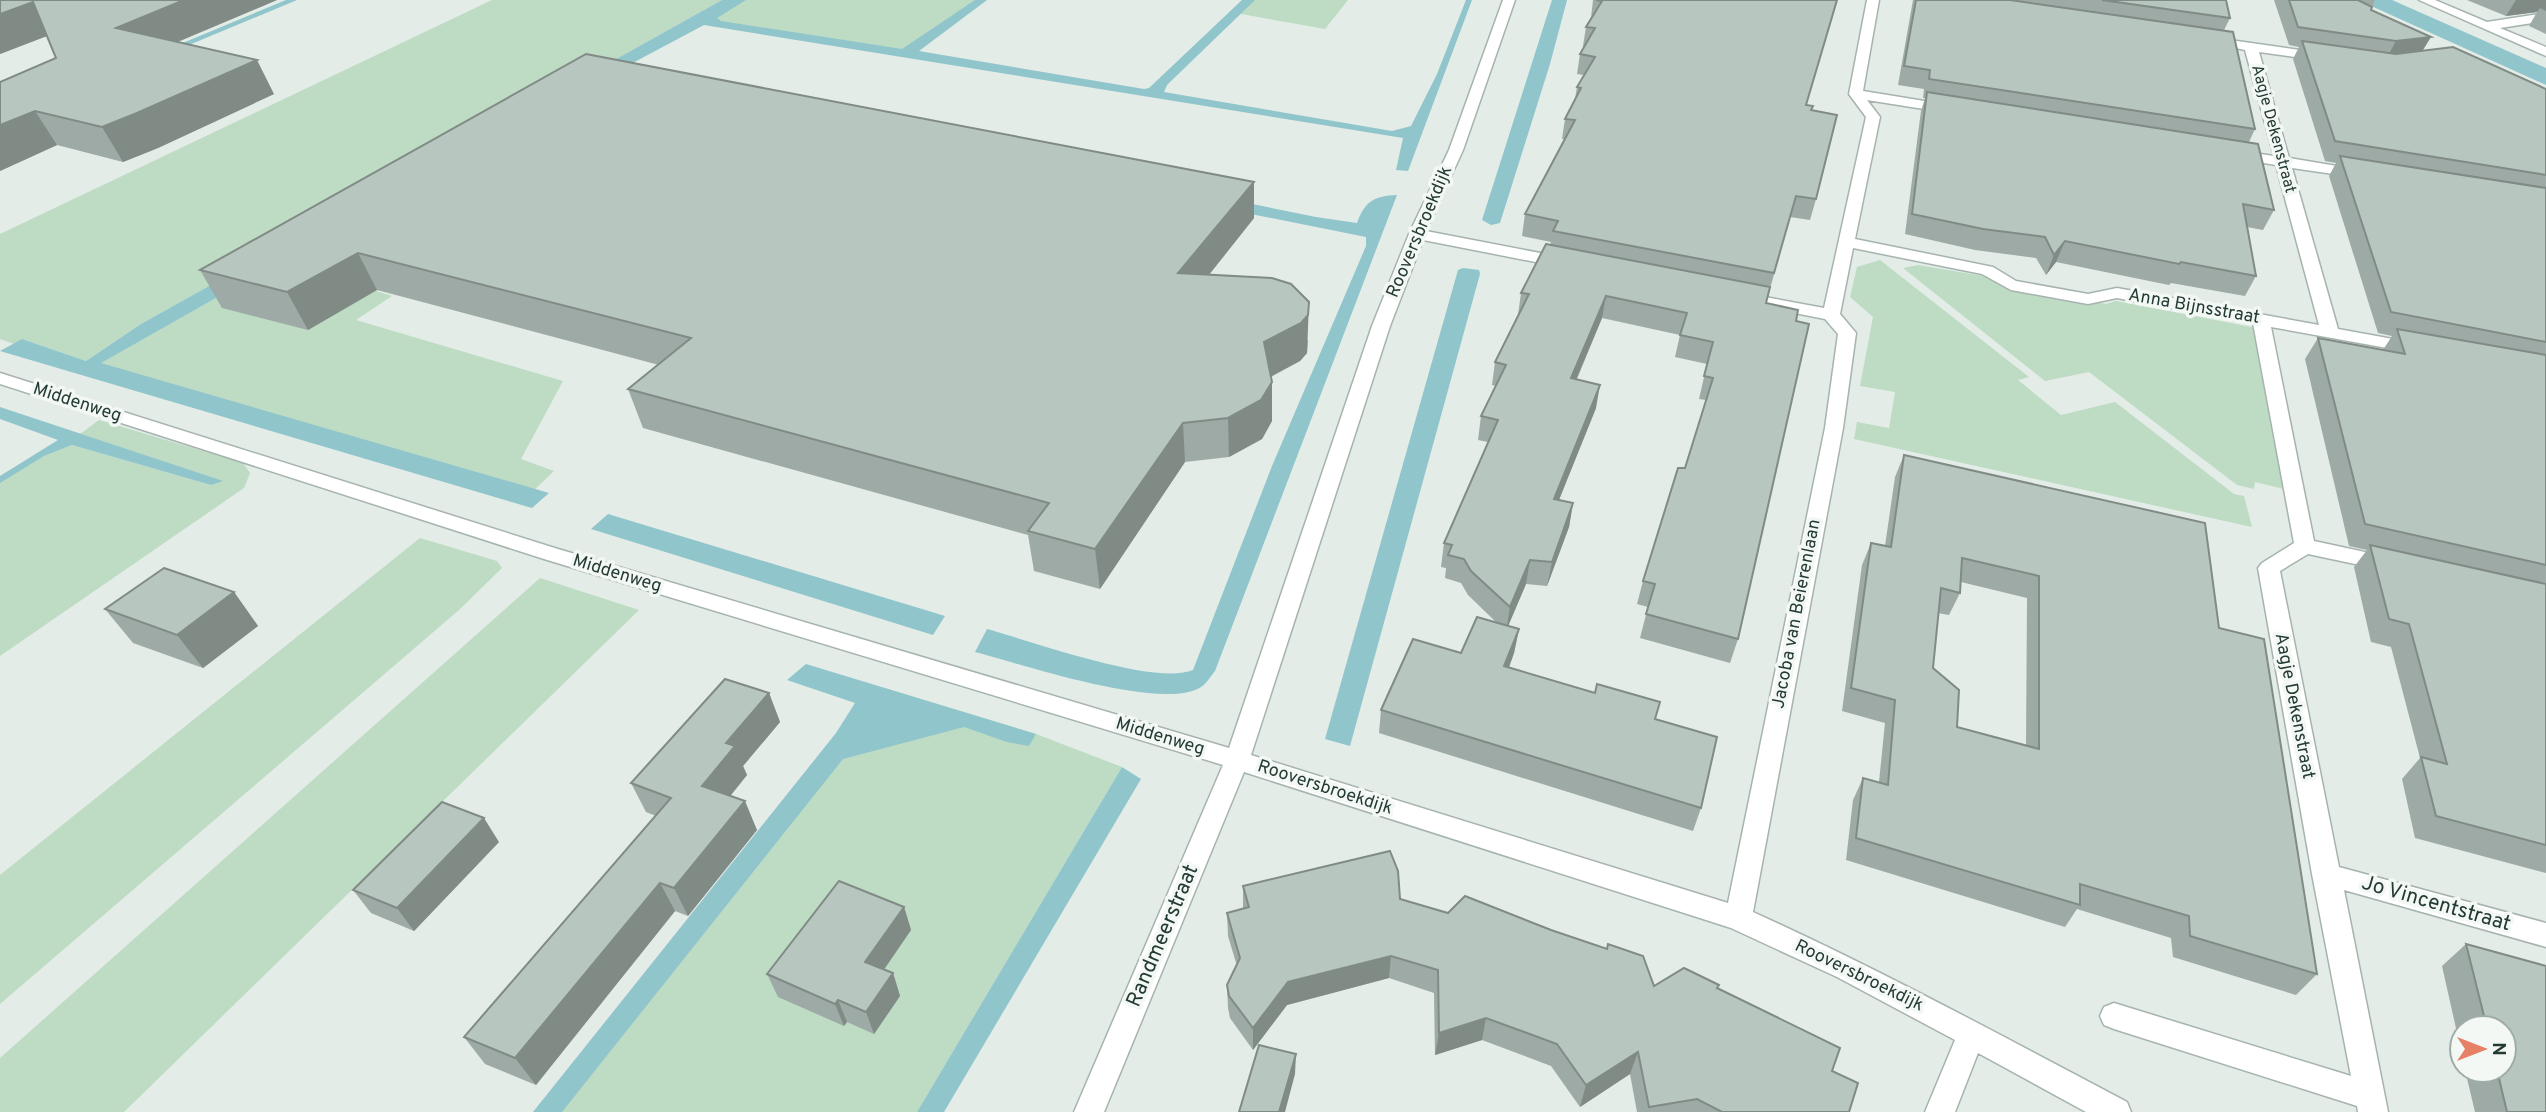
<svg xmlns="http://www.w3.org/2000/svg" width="2546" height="1112" font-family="Overpass,sans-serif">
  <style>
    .green { fill: #bedbc4 }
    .water { fill: #90c5cc }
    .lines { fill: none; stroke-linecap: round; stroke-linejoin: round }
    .minor-casing { stroke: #a6b3ae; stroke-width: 3 }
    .minor { fill: #fff; fill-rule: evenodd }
    .wall { fill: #9eaaa5; fill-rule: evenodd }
    .shaded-wall { fill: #818b86 }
    .building { fill: #b8c6c0; stroke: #818b86; stroke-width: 2; fill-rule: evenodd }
    .labels { text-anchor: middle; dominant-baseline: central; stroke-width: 7; stroke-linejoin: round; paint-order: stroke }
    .far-street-label { font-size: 16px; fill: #243b34; stroke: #f3f8f5 }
    .street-label { font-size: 18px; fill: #243b34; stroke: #f3f8f5 }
    .near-street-label { font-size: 21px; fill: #243b34; stroke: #f3f8f5 }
  </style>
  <rect width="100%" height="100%" fill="#e3ece7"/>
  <!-- green -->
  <g class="green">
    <path d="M492,0H722L141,324L86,361L22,339L14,344L0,339V234Z"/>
    <path d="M732,0H978L905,52L708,20Z"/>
    <path d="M1242,0H1348L1325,29L1230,12Z"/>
    <path d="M1880,260L2029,377L2018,380L2061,415L2115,402L2234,494L2244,496L2252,527L1854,439L1857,422L1889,428L1895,392L1860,386L1873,317L1850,297L1857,267Z"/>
    <path d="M282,261L392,296L356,320L563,381L521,459L554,471L531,493L98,364Z"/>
    <path d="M1918,265L1995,278L2002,285L2106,304L2116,301L2257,328L2288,490L2255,482L2254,489L2237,485L2089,372L2045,381L1903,268Z"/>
    <path d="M99,420L243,463L250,473L244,488L0,656V482L44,456L72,445L211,485L221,481L80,434Z"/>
    <path d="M420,538L497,561L502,568L459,610L0,1004V875Z"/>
    <path d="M540,578L639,610L124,1112H0V1058Z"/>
    <path d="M881,687L1036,734L1122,767L917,1112H543Z"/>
  </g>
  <!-- water -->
  <g class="water">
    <path d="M286,0H297L93,85L0,119Z"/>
    <path d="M722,0H746L717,18L721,21L902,49L975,0H987L919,51L1144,89L1149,88L1242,0H1255L1167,85L1164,92L1392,131L1411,126L1437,74L1466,0H1472L1408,171L1396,170L1403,138L704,25L612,74L1316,217L1357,223C1365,201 1374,196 1397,195L1215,671C1211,676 1206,684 1201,687C1162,712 1022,664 975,652L987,629C1031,641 1155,686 1193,670L1272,466L1366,246V237L596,83L101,363L549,493L532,508L0,351L22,339L86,361L141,324Z"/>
    <path d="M1552,0H1567L1550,64L1500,223L1491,225L1482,220Z"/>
    <path d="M2358,0H2392L2546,68V85Z"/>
    <path d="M1463,268L1479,270L1480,274L1350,746L1325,739L1458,270Z"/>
    <path d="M0,407L223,481L211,485L72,445L44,456L0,483V476L58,440L0,419Z"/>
    <path d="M608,514L945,616L933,635L591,529Z"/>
    <path d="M806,664L1036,734L1029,746L1007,742L964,727L843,759L562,1112H533L836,733L855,703L787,680Z"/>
    <path d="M1122,767L1141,779L944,1112H917Z"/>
  </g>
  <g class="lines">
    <!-- minor casing -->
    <g class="minor-casing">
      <g id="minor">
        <path d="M1503,0H1515L1463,150L1426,231L1566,258L1574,263L1566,268L1423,240L1390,326L1251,755L1728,903L1825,428L1838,334L1825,319L1738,302L1730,297L1738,292L1824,308L1866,117L1849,94L1867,0H1879L1863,91L1949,105L1956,109L1949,113L1867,100L1880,117L1855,239L1993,267L2016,281L2088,294L2117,288L2319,325L2276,165L2233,158L2226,154L2233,150L2274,156L2245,50L2203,41L2209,37L2328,54V60L2323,61L2259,52L2289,158L2361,170L2368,174L2361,178L2292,168L2338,329L2415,343L2424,348L2415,353L2271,327L2314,541L2388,557L2395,559L2399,564L2395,569L2388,571L2308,554L2280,571L2339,867L2546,923V947L2344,890L2388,1112H2358L2357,1106L2114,1029L2104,1025L2100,1016L2104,1007L2114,1003L2351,1076L2312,874L2258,568L2262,563L2294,543L2253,323L2117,298L2088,304L2011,290L1982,274L1853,248L1840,314L1856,333L1843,428L1753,912C1881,970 2002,1036 2127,1102L2131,1112H2086L1978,1053L1955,1112H1925L1955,1040L1837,977L1731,928L1244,772L1104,1112H1074L1223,765L544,559L0,384V373L558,549L1229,748L1372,326L1409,234L1449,150Z"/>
        <path d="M2419,0H2435L2487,22L2546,13V21L2500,28L2546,47V56Z"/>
      </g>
    </g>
    <!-- minor -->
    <use href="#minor" class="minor"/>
  </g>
  <!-- wall -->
  <g class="wall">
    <path d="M0,0H277L178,42L274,94L158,148L123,162L57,145L0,171V82L56,58L47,36L0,54Z"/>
    <path d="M1593,0H1837L1806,105L1811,110L1816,199L1810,220L1790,217L1766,303L1738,639L1730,663L1640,638L1648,607L1637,604L1643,581L1685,468L1706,400L1699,399L1707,364L1675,357L1680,335L1602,318L1577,379L1596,408L1559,500L1573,503L1569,527L1547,586L1526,584L1508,626L1519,629L1514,653L1509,668L1655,719L1701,808L1693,831L1379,733L1381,710L1461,653L1497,623L1468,595L1461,583L1445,578L1446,568L1441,567L1444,543L1488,442L1478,440L1481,416L1496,386L1492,385L1495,362L1518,315L1521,293L1550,245L1551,242L1522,236L1525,214L1565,139H1562L1565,119L1575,99L1577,87L1584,75L1577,74L1580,54L1584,46H1583L1586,27L1591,18Z"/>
    <path d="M1913,0H2226L2230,18L2224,30L2255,129L2249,142L2274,210L2263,230L2247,227L2256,276L2245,296L2171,283L2169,285L2056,262L2046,275L2036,258L1975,250L1905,234L1921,111L1925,98H1923L1924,89L1898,85Z"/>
    <path d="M2274,0H2375L2371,10L2422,51L2546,89V873L2415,838L2402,779L2420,758L2391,647L2371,642L2354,567L2367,550L2349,546L2305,359L2318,338L2383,350L2392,336L2378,333L2329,176L2336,163L2325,161L2293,59L2299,47L2289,45Z"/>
    <path d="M2467,0H2546V34L2529,26L2537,12L2506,16Z"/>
    <path d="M586,54L1254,182V218L1209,275L1308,340L1307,353L1300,361L1271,377L1272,382V421L1262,439L1229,457L1185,462L1100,589L1034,571L1028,535L643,428L628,389L659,365L377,290L308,330L222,308L200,270Z"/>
    <path d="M1904,455L2219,628L2317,974L2296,995L2173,957L2171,938L2077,909L2065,927L1846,860L1853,800L1863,778L1879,782L1885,723L1842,711L1862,565L1871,543L1885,546L1895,477ZM1961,582L2027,598L2026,746L1957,727L1933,668L1938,613L1949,615L1960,593Z"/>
    <path d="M234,592L258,626L203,668L133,643L105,609Z"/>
    <path d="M769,693L780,722L743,766L747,775L730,796L757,830L688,916L675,911L536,1085L485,1064L464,1037L656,816L646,812L631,783Z"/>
    <path d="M499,842L414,931L371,913L353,890Z"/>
    <path d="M1243,886L1400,899L1654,986L1717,989L1832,1071L1849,1112H1637L1630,1074L1580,1107L1551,1066L1482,1040L1435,1055L1434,993L1389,978L1287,1005L1253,1050L1230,1018L1228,1008L1227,985L1237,966L1228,936L1227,913L1243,909Z"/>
    <path d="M904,907L911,930L884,970L893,973L900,996L874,1034L847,1022L844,1026L778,997L767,974Z"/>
    <path d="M2466,944L2546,1112H2475L2465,1070H2504V1028H2462V1055L2442,966Z"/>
  </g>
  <!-- shaded-wall -->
  <g class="shaded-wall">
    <path d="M184,0H277L134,60L116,28Z"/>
    <path d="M2516,0H2546V11L2540,8L2537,12L2506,16Z"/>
    <path d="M33,2L52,34L0,54V14Z"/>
    <path d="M2431,37L2420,55L2386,59L2396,41Z"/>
    <path d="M257,60L274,94L158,148L123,162L102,127Z"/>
    <path d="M35,111L57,145L0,171V125Z"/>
    <path d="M1254,182V218L1180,311L1178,273Z"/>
    <path d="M2065,241L2056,262L2046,275L2054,255Z"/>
    <path d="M358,253L377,290L308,330L287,292Z"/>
    <path d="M1606,296L1602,318L1567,401L1571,378Z"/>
    <path d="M1309,302L1307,353L1300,361L1264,380V342Z"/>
    <path d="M1272,382V421L1262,439L1229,457L1228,418Z"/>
    <path d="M1600,385L1596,408L1550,522L1554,499Z"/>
    <path d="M1183,423L1185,462L1100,589L1095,549Z"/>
    <path d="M1573,503L1569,527L1547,586L1552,562Z"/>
    <path d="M1530,560L1526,584L1506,631L1510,607Z"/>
    <path d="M234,592L258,626L203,668L177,635Z"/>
    <path d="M1519,629L1514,653L1500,690L1504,666Z"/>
    <path d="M769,693L780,722L743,766L747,775L715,815L702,786L726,743Z"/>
    <path d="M745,801L757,830L688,916L674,888Z"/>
    <path d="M484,818L499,842L414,931L397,908Z"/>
    <path d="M660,883L675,911L536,1085L515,1058Z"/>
    <path d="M904,907L911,930L873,985L865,962Z"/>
    <path d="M1391,956L1389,978L1287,1005L1253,1050V1028L1288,982Z"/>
    <path d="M893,973L900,996L874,1034L866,1012Z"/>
    <path d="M838,1000L847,1022L844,1026L835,1004Z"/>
    <path d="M1486,1018L1482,1040L1435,1055L1439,1033Z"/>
    <path d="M1638,1052L1630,1074L1580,1107L1586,1085Z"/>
    <path d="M1296,1054L1295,1074L1285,1112H1279Z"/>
  </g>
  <!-- building -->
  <g class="building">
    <path d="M0,0H184L116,28L257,60L137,113L102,127L35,111L0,125V82L56,58L33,2L0,14Z"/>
    <path d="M1596,0H1837L1806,105L1813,106L1811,110L1837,115L1816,199L1796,196L1774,273L1553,231L1558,221L1525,214L1575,120L1565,119L1581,88L1577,87L1595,57L1580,54L1595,28L1586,27L1602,1Z"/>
    <path d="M1916,0H2010L2233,32L2255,129L1929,79L1930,70L1904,66Z"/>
    <path d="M2102,0H2226L2230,18Z"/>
    <path d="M2289,0H2358L2372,7L2371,10L2431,37L2396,41L2298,27Z"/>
    <path d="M2302,41L2396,54L2453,47L2546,89V175L2335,141Z"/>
    <path d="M586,54L1254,182L1178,273L1272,278L1291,284L1309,302L1308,315L1301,323L1264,342L1272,382L1261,400L1228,418L1183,423L1095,549L1028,531L1049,503L628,389L691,338L358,253L287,292L200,270Z"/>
    <path d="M1927,92L2258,144L2274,210L2243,204L2256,276L2181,262L2179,264L2065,241L2054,255L2045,237L1983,229L1912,214Z"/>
    <path d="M2340,156L2546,188V342L2391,312Z"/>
    <path d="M1546,244L1770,287L1766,303L1798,310L1796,321L1809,324L1738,639L1646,614L1655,584L1643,581L1678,468H1685L1713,378L1704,376L1713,342L1680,335L1687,313L1606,296L1571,378L1600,385L1554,499L1573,503L1552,562L1530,560L1510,607L1471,571L1464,559L1448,555L1452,545L1444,543L1498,420L1481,416L1506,365L1495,362L1529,294L1521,293Z"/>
    <path d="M2397,329L2546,355V565L2365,524L2318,338L2405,354Z"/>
    <path d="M1904,455L2205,523L2219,628L2264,639L2317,974L2190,936L2189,916L2080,884V905L1856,838L1863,778L1888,785L1895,700L1851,688L1871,543L1891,547ZM1962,558L2039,576V749L1957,727L1959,690L1933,668L1941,588L1960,593Z"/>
    <path d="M2370,545L2546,584V845L2436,816L2421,757L2447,764L2409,624L2389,619Z"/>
    <path d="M164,568L234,592L177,635L105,609Z"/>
    <path d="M1477,617L1519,629L1504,666L1595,693L1597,684L1660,702L1655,719L1717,737L1701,808L1381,710L1413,639L1461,653Z"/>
    <path d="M725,679L769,693L726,743L735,746L702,786L745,801L674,888L660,883L515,1058L464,1037L671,798L631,783Z"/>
    <path d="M442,802L484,818L397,908L353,890Z"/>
    <path d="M1390,851L1398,871L1400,899L1448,913L1465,896L1551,930L1607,949L1608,944L1643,956L1654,986L1684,968L1719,985L1717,988L1840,1048L1832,1071L1858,1083L1849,1112H1722L1697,1099L1649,1107L1638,1052L1586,1085L1557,1044L1486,1018L1439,1033L1438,970L1391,956L1288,982L1253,1028L1229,996L1227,985L1240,958L1227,913L1249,907L1243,886Z"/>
    <path d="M839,881L904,907L865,962L893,973L866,1012L838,1000L835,1004L767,974Z"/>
    <path d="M2466,944L2546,966V1112H2507L2497,1070H2504V1028H2487Z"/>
    <path d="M1259,1045L1296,1054L1279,1112H1239Z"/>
  </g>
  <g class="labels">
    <!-- far-street labels -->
    <g class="far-street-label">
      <text transform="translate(2273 129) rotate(75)">Aagje Dekenstraat</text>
    </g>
    <!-- street labels -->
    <g class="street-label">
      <text transform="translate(1420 232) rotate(-67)">Rooversbroekdijk</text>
      <text transform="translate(2194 307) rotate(10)">Anna Bijnsstraat</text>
      <text transform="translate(77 403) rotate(18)">Middenweg</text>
      <text transform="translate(617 574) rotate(17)">Middenweg</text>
      <text transform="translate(1797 614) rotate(-79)">Jacoba van Beierenlaan</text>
      <text transform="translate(2294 706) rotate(79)">Aagje Dekenstraat</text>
      <text transform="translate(1160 737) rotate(17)">Middenweg</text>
      <text transform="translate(1325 788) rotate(18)">Rooversbroekdijk</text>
      <text transform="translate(1859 976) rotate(26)">Rooversbroekdijk</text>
    </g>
    <!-- near-street labels -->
    <g class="near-street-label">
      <text transform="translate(2436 904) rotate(16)">Jo Vincentstraat</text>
      <text transform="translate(1163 936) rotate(-67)">Randmeerstraat</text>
    </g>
  </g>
  <!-- north arrow -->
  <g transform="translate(2483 1049) rotate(90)"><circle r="33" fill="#f3f8f5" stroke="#a0aca8" stroke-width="2"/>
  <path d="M0-5L12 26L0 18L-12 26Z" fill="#e68066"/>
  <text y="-10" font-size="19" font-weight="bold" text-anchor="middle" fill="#243b34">N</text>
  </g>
</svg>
